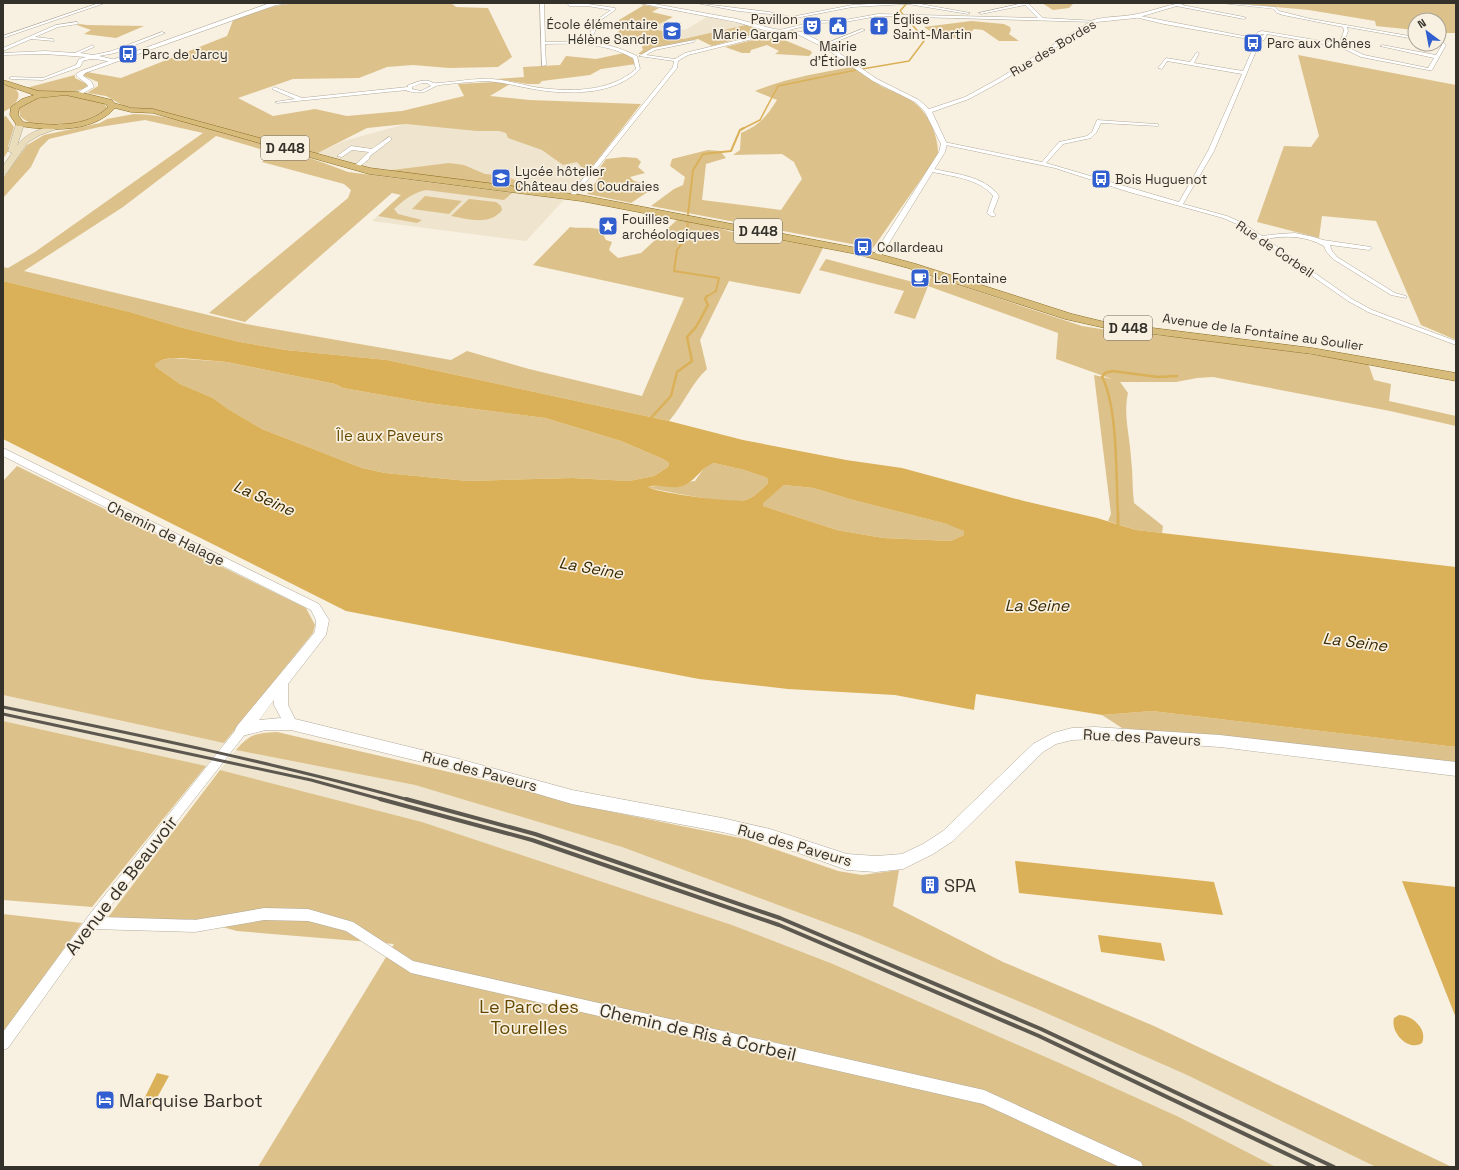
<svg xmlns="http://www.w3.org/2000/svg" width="1459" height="1170" font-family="'Space Grotesk',sans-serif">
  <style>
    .built { fill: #efe4cd }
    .green { fill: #dcc18b }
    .water { fill: #dab058; fill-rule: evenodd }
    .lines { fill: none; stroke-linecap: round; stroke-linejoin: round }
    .stream-far3 { stroke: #dab058; stroke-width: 1.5 }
    .stream-far2 { stroke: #dab058; stroke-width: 2 }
    .stream-far1 { stroke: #dab058; stroke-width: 2.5 }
    .stream { stroke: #dab058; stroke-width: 3 }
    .minor-casing { stroke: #b1aa9b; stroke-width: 1 }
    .tertiary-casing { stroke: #b1aa9b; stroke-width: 1 }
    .secondary-casing { stroke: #b1aa9b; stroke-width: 1 }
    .primary-casing { stroke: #8b6d24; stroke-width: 1 }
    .minor { fill: #fff; fill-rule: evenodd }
    .tertiary { fill: #fff; fill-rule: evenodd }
    .secondary { fill: #eaddbc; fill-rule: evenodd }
    .primary { fill: #d6bb7a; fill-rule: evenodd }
    .rail-far1 { stroke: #5c5850; stroke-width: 3 }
    .rail { stroke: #5c5850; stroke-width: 4 }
    .labels { text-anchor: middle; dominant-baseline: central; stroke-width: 3.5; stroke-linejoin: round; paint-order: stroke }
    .far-poi-label { font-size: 13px; fill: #34312b; stroke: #f8f0e0; text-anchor: start }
    .far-street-label { font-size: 13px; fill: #34312b; stroke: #f8f0e0 }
    .shield { fill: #f8f0e0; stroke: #6f6a61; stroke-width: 1 }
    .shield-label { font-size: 14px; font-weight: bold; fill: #34312b }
    .park-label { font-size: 15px; fill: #654900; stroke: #f8f0e0 }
    .street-label { font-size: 15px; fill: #34312b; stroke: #f8f0e0 }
    .water-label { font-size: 16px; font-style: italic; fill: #3a2901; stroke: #f8f0e0 }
    .near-street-label { font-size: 18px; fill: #34312b; stroke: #f8f0e0 }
    .near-poi-label { font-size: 18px; fill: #34312b; stroke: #f8f0e0; text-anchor: start }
    .near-park-label { font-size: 18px; fill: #654900; stroke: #f8f0e0 }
  </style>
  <rect width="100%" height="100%" fill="#f8f0e0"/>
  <!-- built -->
  <g class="built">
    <path d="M707,17L746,25L683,39L627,28L636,23L643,24L646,22L659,24L665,21H669L664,25L685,30Z"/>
    <path d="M405,124L432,126L614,129L585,171L582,168L577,169L583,175V179L526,241L372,221L422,176L371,169L316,154L344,141Z"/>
    <path d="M3,695L224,743L206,766L3,721Z"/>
    <path d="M236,750L415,785L622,847L859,935L1037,1009L1187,1075L1376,1167H1276L1179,1117L1064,1065L833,964L732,925L422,822L220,770Z"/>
  </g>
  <!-- green -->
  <g class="green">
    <path d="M295,3H451L456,7L488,8L512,57L498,67L449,68L413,65L387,67L359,78L293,79L238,98L273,116L315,109L347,116L402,111L464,96L458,84L495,82L510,84L490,96L529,100L641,104L589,171H585L577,162L563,165L542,150L508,138L506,133L499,131H477L406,124L367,128L316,154L198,121L124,106L106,96L87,93L98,86V82L84,76L83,74L87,72L121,78L227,36L234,18L275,6Z"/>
    <path d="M1042,3H1074L1069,8L1053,10Z"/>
    <path d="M1232,3H1456V33H1439V20H1415V30L1376,26L1375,21L1309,10Z"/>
    <path d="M644,5L659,8L652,12L673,17L659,24L646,22L643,24L636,23L628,28L634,29L639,26L676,34L672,37L683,39L746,25L763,32L712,46L698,39L652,49L643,54H638L643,50L642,47L644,44L615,38L619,31V20Z"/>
    <path d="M971,21L1004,24L1010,27L1011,30L1009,34L1019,41H999L983,30L974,29C972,31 969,35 967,36C955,42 933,34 924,27Z"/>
    <path d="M79,24L87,25L144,26L116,38L84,34L91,30L77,25Z"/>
    <path d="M769,36L776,40L782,39L811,51L812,53L809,56L775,54L779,51L767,45L751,50L750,53H742L725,47Z"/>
    <path d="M624,53L635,60L636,64L601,69L590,75L542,81L539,84H528L497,79L524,77L523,67L560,65L566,56L596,59Z"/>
    <path d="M1298,55L1456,85V340L1421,325L1376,221L1322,216L1319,238L1257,222L1284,146L1311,147L1319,136Z"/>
    <path d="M852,67C862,74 871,80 881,86C891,91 903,94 912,101C928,111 939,137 938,155L873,248L651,206L674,189L683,185L685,177L670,166L672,159L708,150L720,151L726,158L706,164L702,200L781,210L802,179L794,162L782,154L733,155L740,150L741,133C760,125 766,117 777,100L755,91C786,78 820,73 852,67Z"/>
    <path d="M75,75V78L89,85L87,88L76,91L42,93L26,88Z"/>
    <path d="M3,85C27,88 20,104 3,112Z"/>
    <path d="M64,94L104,103L107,108C92,124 37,135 20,116L19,108L38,98Z"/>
    <path d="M134,114C165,114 194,124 223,133C265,144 307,156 348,172L512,193L504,200L426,190C412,193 404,200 394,209L398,214L422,220L417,223L378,216L401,195L392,193L245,322L209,313L348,198L351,190L344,184L262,162L270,152L216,136L123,207L24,271L246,324L451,360L467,351L529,369L642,396L684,298L533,265L570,227C581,229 591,226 601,230L606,240L612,242L609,250L618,258L641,253L678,219H686L732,232L824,246L800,294L729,281L700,340L707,369C691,384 684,404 669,421L387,360L286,350L240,342L183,328L130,312L3,281V267L8,268L35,252L203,133L145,120L99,127L49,139L40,148L31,167L3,198V178L27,145L44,135L100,123L107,119Z"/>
    <path d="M6,116L14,127L8,147L10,148L3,159V117Z"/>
    <path d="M624,157L637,158L641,162L638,167L645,173L630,177L634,181L652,185L649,191L631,203L587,194L601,175L598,170L606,159Z"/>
    <path d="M449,163L464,165L485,174L506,176L535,189L384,171Z"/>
    <path d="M425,196L462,201L449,214L412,209Z"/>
    <path d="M469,199L496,202L501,206L502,210C490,226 468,219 451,216Z"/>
    <path d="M826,259L928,286L931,276L1082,326L1107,330L1232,343L1368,363L1374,380L1391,384L1389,401L1456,416V426L1390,411L1213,377L1197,378L1176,382H1120L1128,393C1123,415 1130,436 1131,458C1133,473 1132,488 1134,503L1163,526L1162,533L1136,530L1108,521L1111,514L1094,375L1112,379L1056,359L1058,333L928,286L915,319L894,313L904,291L819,270Z"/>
    <path d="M172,358L227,362L335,384L343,388L428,403L545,418L621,441L663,459L669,463L668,467L654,476L629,481L572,478L468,481L385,473L362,468L262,429L228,409L213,398L180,384L156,367L155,364L157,361Z"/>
    <path d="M714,463L744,470L765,477L768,479V483C762,489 755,497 746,500C727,505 671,492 649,488L648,487L695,481L706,465Z"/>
    <path d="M17,466L306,608L315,625L313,633L224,743L3,695V481Z"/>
    <path d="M784,485L813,488L853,500L955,526L964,531V535L951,541L883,538L837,530L763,506L762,503Z"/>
    <path d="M1152,711L1456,747V767L1122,728L1102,715Z"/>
    <path d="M3,721L206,766L92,907L3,900Z"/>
    <path d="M277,732L518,788L593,808L745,839L838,871L862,875L899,870L893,906L1003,962L1154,1026L1452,1167H1376L1187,1075L1037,1009L859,935L622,847L415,785L236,750C250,734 256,733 277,732Z"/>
    <path d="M220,770L422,822L732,925L833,964L1064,1065L1179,1117L1276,1167H258L394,944L237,931L193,919L106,920Z"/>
    <path d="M3,914L82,923L3,1035Z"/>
  </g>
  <!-- water -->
  <g class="water">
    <path d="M3,281L130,312L183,328L240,342L286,350L387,360L669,421L743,440L846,460L902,468L1024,501L1097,518L1136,530L1456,567V747L1152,711L1102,715L976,694L974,710L895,695L788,689L699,679L346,611L3,439ZM181,358L227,362L335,384L343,388L428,403L545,418L621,441L663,459L669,463L668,467L654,476L629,481L572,478L468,481L385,473L362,468L262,429L228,409L213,398L180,384L156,367L155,364C162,358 172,358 181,358ZM714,463L744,470L765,477L768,479V483C762,489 755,497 746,500C735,503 656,493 648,487C659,483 672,490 682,486C697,481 700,467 714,463ZM784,485L813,488L853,500L947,524L964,531V535L951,541L883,538L837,530L763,506V503Z"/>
    <path d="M1015,861L1214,882L1223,915L1019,893Z"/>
    <path d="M1402,881L1456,887V1018Z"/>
    <path d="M1098,935L1161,943L1165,961L1101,952Z"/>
    <path d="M1399,1015C1412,1015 1428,1029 1422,1043C1408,1052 1390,1032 1394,1018Z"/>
    <path d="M157,1073L169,1076L153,1105L142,1103Z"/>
  </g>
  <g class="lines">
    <!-- stream-far3 -->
    <g class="stream-far3">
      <path d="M862,69L909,61L924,41L922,36L900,11L907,3"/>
      <path d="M742,129L760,120L778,86L856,70"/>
    </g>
    <!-- stream-far2 -->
    <g class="stream-far2">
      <path d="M688,214L693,170L703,154L731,151L740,130L744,128"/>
      <path d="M688,221L687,237L677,250L674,271L719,278L716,291L706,297"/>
    </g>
    <!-- stream-far1 -->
    <g class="stream-far1">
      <path d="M649,420L671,396L677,372L692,361L687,337L696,327L708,305L705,299L707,296"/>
      <path d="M1118,515C1116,480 1118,406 1102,377L1105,373L1112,371L1158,377L1177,376"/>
    </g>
    <!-- stream -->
    <path class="stream" d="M1116,527L1118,524V514"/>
    <!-- minor casing -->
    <g class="minor-casing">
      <g id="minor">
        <path d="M99,3H105L3,38V36Z"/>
        <path d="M540,3H544L545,42H581L590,34L595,21L611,10L588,6H569L568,4H588L615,8V10L598,22L594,34L586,42C604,43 621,48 637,56L640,69C615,96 567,95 533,89C516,86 499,81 481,81C475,82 440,84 436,86C422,93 424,94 407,91V90L277,103L275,102L295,99L272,89L274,87L302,98L408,87V85C415,83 422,79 429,81C432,82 434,84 437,83C456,82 474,78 492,79C506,80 520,84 534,87C568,92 609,93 636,69L633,58C606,43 576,43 545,44L546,65L542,66ZM422,83H427L431,86L421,91L412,89V87Z"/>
        <path d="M696,3L769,12L791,17L852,5L887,3H915L970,13L968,14L908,4L852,7L791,19L769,14L738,11Z"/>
        <path d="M1023,3H1028L1043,18L1097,21L1095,22L878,16L845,22L817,23L688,55L678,61L677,68L574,197L569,196L673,67L674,61L639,56L653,48L695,40L694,42L655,50L646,55L675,59L685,53L817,21L845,20L878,14L1038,18L1025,5L981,14L979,13Z"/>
        <path d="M1221,3L1275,7L1279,11L1311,19L1415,37V39L1347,27L1348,31L1343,45L1364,55L1428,68L1434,58L1380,46L1382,45L1436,55L1442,45L1441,42H1443L1446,45L1432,70H1428L1361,57L1340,47L1267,34L1264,40L1258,41L1259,44L1214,151L1183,204L1227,216L1243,223L1262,236L1279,234L1295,233L1314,237L1323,240L1371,247L1372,248L1369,250L1330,245L1332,251L1337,257L1395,293L1406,296V298L1391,295L1333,259L1326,251L1324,246C1306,236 1287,235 1266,239L1352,299L1372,310L1456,341V345L1368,312L1348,301L1239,225L1223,218L1129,192L1055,168L941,144L944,142L1042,162L1059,142L1087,136L1092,132L1097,120L1156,124H1158V126L1101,123L1096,133L1091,138L1063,144L1046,163L1179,202L1208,151L1242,74L1167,61L1162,69L1158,68L1166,58L1190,62L1197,52L1199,53L1194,63L1243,71L1255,44L1253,41L1243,38L1164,24L1135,17V15L1254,38L1258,32L1262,31L1339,44L1344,31L1343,27L1283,15L1277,13L1274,9ZM1261,34H1264L1261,38H1258Z"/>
        <path d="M1177,4L1244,17L1246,18L1244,19L1176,6Z"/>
        <path d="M77,22L78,24L58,27L35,37L53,39L54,41L31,39L3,51V48L56,25Z"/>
        <path d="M862,29L865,30L825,46L822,45Z"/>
        <path d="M162,32L165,33L115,53L99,56L116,60V62C103,62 96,56 83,61L80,67L43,80L11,79L9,78L11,77L43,78L76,65L79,59L86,57L45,54L3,55V53L45,51L75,53L93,45L94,47L80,53L93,55L112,51Z"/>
        <path d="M389,137L391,138V140L370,156L369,159L358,168L353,167L369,152L352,150L342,157L337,156L351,146L372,149Z"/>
        <path d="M930,168C953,174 984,175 999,196L993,212L996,215L995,216H991L987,213L993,196C979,178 949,176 928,171V169Z"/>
        <path d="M242,725L246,727L247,730L246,733L102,917L195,920L264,908L308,909L353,922L413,961L984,1090L1141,1162L1143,1167H1120L983,1104L411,973L346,931L308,921L264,920L195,932L93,929L8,1048L3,1050V1032L90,914L238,727Z"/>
      </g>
    </g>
    <!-- tertiary casing -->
    <g class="tertiary-casing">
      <g id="tertiary">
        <path d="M270,3H291L276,5L85,73L83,76L91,81L94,87L80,95L75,94L88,86C85,80 78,80 76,74L81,71Z"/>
        <path d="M638,3H649L737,19L774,29L802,32L829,46L877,79L919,100L929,109L965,97L998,79L1093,20C1108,16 1123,17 1137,14C1154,11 1170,3 1187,3L1136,18L1097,22L1002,81L969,99L932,112L947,144L945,152L881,256L877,258L873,256L939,152L941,144L925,112L915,102L873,81L825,48L799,35L774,33L736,22Z"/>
        <path d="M3,448L319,604L329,620L326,635L288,684V705L295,719L459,759L572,790L722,818L770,829L847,854L876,856L902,854L923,844L943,831L1033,744L1053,733L1072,728L1095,727L1220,735L1456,762V776L1220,747L1095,739L1072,740L1056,744L1043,752L953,841L933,854L903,869L876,872L847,870L770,843L722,832L572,804L459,771L291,730H266L242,736L237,734L235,730L237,726L315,632L316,620L311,610L3,456ZM274,700V705L281,718L259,720Z"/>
      </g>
    </g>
    <!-- secondary casing -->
    <g class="secondary-casing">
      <path id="secondary" d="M20,122L24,124L17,146C27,131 44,128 61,124L65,126L40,135L28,142L6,174H3V166L12,153L8,151L16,124Z"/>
    </g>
    <!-- primary casing -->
    <g class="primary-casing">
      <path id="primary" d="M3,80L38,91L79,92L112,100L114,103L131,108L153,109L370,168L581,195L857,248L916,264L1072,314L1105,322L1312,348L1456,373V381L1312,354L1105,328L1065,319L908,268L856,254L581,201L369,174L153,113L131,112L115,108C93,133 50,131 20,126H17L10,115L11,107L22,99L34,95L3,84ZM66,95L106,104L108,107C88,128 50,126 23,122L18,115L19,108L38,98Z"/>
    </g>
    <!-- minor -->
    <use href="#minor" class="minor"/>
    <!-- tertiary -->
    <use href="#tertiary" class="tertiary"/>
    <!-- secondary -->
    <use href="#secondary" class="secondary"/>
    <!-- primary -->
    <use href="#primary" class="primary"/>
    <!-- rail-far1 -->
    <g class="rail-far1">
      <path d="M3,707C139,735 275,763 409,800"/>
      <path d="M3,714L311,780L384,800"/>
    </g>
    <!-- rail -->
    <g class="rail">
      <path d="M380,799L532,840L779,925L1039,1036L1314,1167"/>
      <path d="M406,799L535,834L780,918L1041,1029L1334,1167"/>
    </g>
  </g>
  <!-- icons -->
  <defs>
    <g id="theatre-square" transform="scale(1)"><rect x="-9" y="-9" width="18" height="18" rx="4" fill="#315fcf" stroke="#f8f0e0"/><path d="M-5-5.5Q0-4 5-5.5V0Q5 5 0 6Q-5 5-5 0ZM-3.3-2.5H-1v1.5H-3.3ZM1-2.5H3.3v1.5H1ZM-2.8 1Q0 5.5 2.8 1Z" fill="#fff"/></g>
    <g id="civic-square" transform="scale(1)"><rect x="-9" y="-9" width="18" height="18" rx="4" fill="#315fcf" stroke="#f8f0e0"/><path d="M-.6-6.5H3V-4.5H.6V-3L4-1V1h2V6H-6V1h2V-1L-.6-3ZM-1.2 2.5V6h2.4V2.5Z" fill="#fff"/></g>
    <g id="church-square" transform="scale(1)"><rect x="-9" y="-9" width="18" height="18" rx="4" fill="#315fcf" stroke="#f8f0e0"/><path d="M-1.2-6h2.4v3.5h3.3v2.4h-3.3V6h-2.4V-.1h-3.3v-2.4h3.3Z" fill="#fff"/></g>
    <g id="school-square" transform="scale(1)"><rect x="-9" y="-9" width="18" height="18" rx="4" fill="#315fcf" stroke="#f8f0e0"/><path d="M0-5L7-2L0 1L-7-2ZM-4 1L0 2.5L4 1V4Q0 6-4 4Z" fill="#fff"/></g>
    <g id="bus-square" transform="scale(1)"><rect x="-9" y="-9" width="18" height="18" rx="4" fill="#315fcf" stroke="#f8f0e0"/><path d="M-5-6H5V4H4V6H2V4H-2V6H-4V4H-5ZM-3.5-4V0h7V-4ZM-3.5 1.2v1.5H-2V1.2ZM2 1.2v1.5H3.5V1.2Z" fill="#fff"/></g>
    <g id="sight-square" transform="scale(1)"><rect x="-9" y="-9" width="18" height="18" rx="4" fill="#315fcf" stroke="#f8f0e0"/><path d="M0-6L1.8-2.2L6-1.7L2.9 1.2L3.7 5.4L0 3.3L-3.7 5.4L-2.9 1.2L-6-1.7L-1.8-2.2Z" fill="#fff"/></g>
    <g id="cafe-square" transform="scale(1)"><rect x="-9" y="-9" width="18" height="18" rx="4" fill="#315fcf" stroke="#f8f0e0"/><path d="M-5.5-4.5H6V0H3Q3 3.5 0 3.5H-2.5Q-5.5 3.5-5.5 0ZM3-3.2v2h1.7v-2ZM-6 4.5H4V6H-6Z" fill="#fff"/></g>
    <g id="building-square" transform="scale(1)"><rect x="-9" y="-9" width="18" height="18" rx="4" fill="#315fcf" stroke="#f8f0e0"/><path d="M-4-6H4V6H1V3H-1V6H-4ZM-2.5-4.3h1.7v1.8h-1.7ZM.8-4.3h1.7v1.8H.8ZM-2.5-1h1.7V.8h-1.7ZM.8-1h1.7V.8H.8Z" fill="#fff"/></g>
    <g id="hotel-square" transform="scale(1)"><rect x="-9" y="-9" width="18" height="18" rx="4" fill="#315fcf" stroke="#f8f0e0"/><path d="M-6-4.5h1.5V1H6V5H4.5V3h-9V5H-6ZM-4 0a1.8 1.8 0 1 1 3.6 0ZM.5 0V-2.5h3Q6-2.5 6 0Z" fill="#fff"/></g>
  </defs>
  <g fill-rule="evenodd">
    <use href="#theatre-square" x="812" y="26"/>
    <use href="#civic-square" x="838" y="26"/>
    <use href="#church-square" x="879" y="26"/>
    <use href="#school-square" x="672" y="31"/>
    <use href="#bus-square" x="1253" y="43"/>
    <use href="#bus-square" x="128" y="54"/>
    <use href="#school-square" x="501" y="178"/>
    <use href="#bus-square" x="1101" y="179"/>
    <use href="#sight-square" x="608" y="226"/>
    <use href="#bus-square" x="863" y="247"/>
    <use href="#cafe-square" x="920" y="278"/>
    <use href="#building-square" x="930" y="885"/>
    <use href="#hotel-square" x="105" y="1100"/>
  </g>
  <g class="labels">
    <!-- far-poi labels -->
    <g class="far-poi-label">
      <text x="798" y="19" text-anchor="end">Pavillon<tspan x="798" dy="15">Marie Gargam</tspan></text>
      <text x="893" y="19">Église<tspan x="893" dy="15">Saint-Martin</tspan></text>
      <text x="658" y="24" text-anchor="end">École élémentaire<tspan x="658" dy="15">Hélène Sandre</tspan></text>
      <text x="1267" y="43">Parc aux Chênes</text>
      <text x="838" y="46" text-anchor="middle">Mairie<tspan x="838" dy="15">d'Étiolles</tspan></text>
      <text x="142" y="54">Parc de Jarcy</text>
      <text x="515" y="171">Lycée hôtelier<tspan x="515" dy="15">Château des Coudraies</tspan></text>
      <text x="1115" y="179">Bois Huguenot</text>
      <text x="622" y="219">Fouilles<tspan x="622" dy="15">archéologiques</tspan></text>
      <text x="877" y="247">Collardeau</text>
      <text x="934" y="278">La Fontaine</text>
    </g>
    <!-- far-street labels -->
    <g class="far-street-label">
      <text transform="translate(1053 48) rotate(-31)">Rue des Bordes</text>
      <text transform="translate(1275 249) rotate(34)">Rue de Corbeil</text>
      <text transform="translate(1263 332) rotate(8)">Avenue de la Fontaine au Soulier</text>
    </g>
    <!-- shield labels -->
    <g class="shield">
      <rect x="261" y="136" width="48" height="24" rx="3"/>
      <rect x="734" y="219" width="48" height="24" rx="3"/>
      <rect x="1104" y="316" width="48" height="24" rx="3"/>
    </g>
    <g class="shield-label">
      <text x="285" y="148">D 448</text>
      <text x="758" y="231">D 448</text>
      <text x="1128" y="328">D 448</text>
    </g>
    <!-- park labels -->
    <g class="park-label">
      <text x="390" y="435">Île aux Paveurs</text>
    </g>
    <!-- street labels -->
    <g class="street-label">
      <text transform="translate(166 533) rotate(26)">Chemin de Halage</text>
      <text transform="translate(1142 737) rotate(3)">Rue des Paveurs</text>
      <text transform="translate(480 771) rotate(15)">Rue des Paveurs</text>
      <text transform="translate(795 845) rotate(16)">Rue des Paveurs</text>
    </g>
    <!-- water labels -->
    <g class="water-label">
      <text transform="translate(264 498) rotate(24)">La Seine</text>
      <text transform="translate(591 568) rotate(10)">La Seine</text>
      <text x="1037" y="605">La Seine</text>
      <text transform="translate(1355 642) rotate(7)">La Seine</text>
    </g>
    <!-- near-street labels -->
    <g class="near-street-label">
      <text transform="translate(121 885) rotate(-52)">Avenue de Beauvoir</text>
      <text transform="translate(698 1032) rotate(13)">Chemin de Ris à Corbeil</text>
    </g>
    <!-- near-poi labels -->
    <g class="near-poi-label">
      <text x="944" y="885">SPA</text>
      <text x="119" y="1100">Marquise Barbot</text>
    </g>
    <!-- near-park labels -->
    <g class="near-park-label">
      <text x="529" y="1006">Le Parc des<tspan x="529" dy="21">Tourelles</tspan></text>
    </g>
  </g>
  <!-- border -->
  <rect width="1459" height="1170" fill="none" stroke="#34312b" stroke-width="8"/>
  <!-- north arrow -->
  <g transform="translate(1427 32) rotate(328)"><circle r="19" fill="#f8f0e0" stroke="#aaa498"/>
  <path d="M0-3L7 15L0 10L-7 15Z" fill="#315fcf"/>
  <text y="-6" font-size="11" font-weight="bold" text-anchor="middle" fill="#34312b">N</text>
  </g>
</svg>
